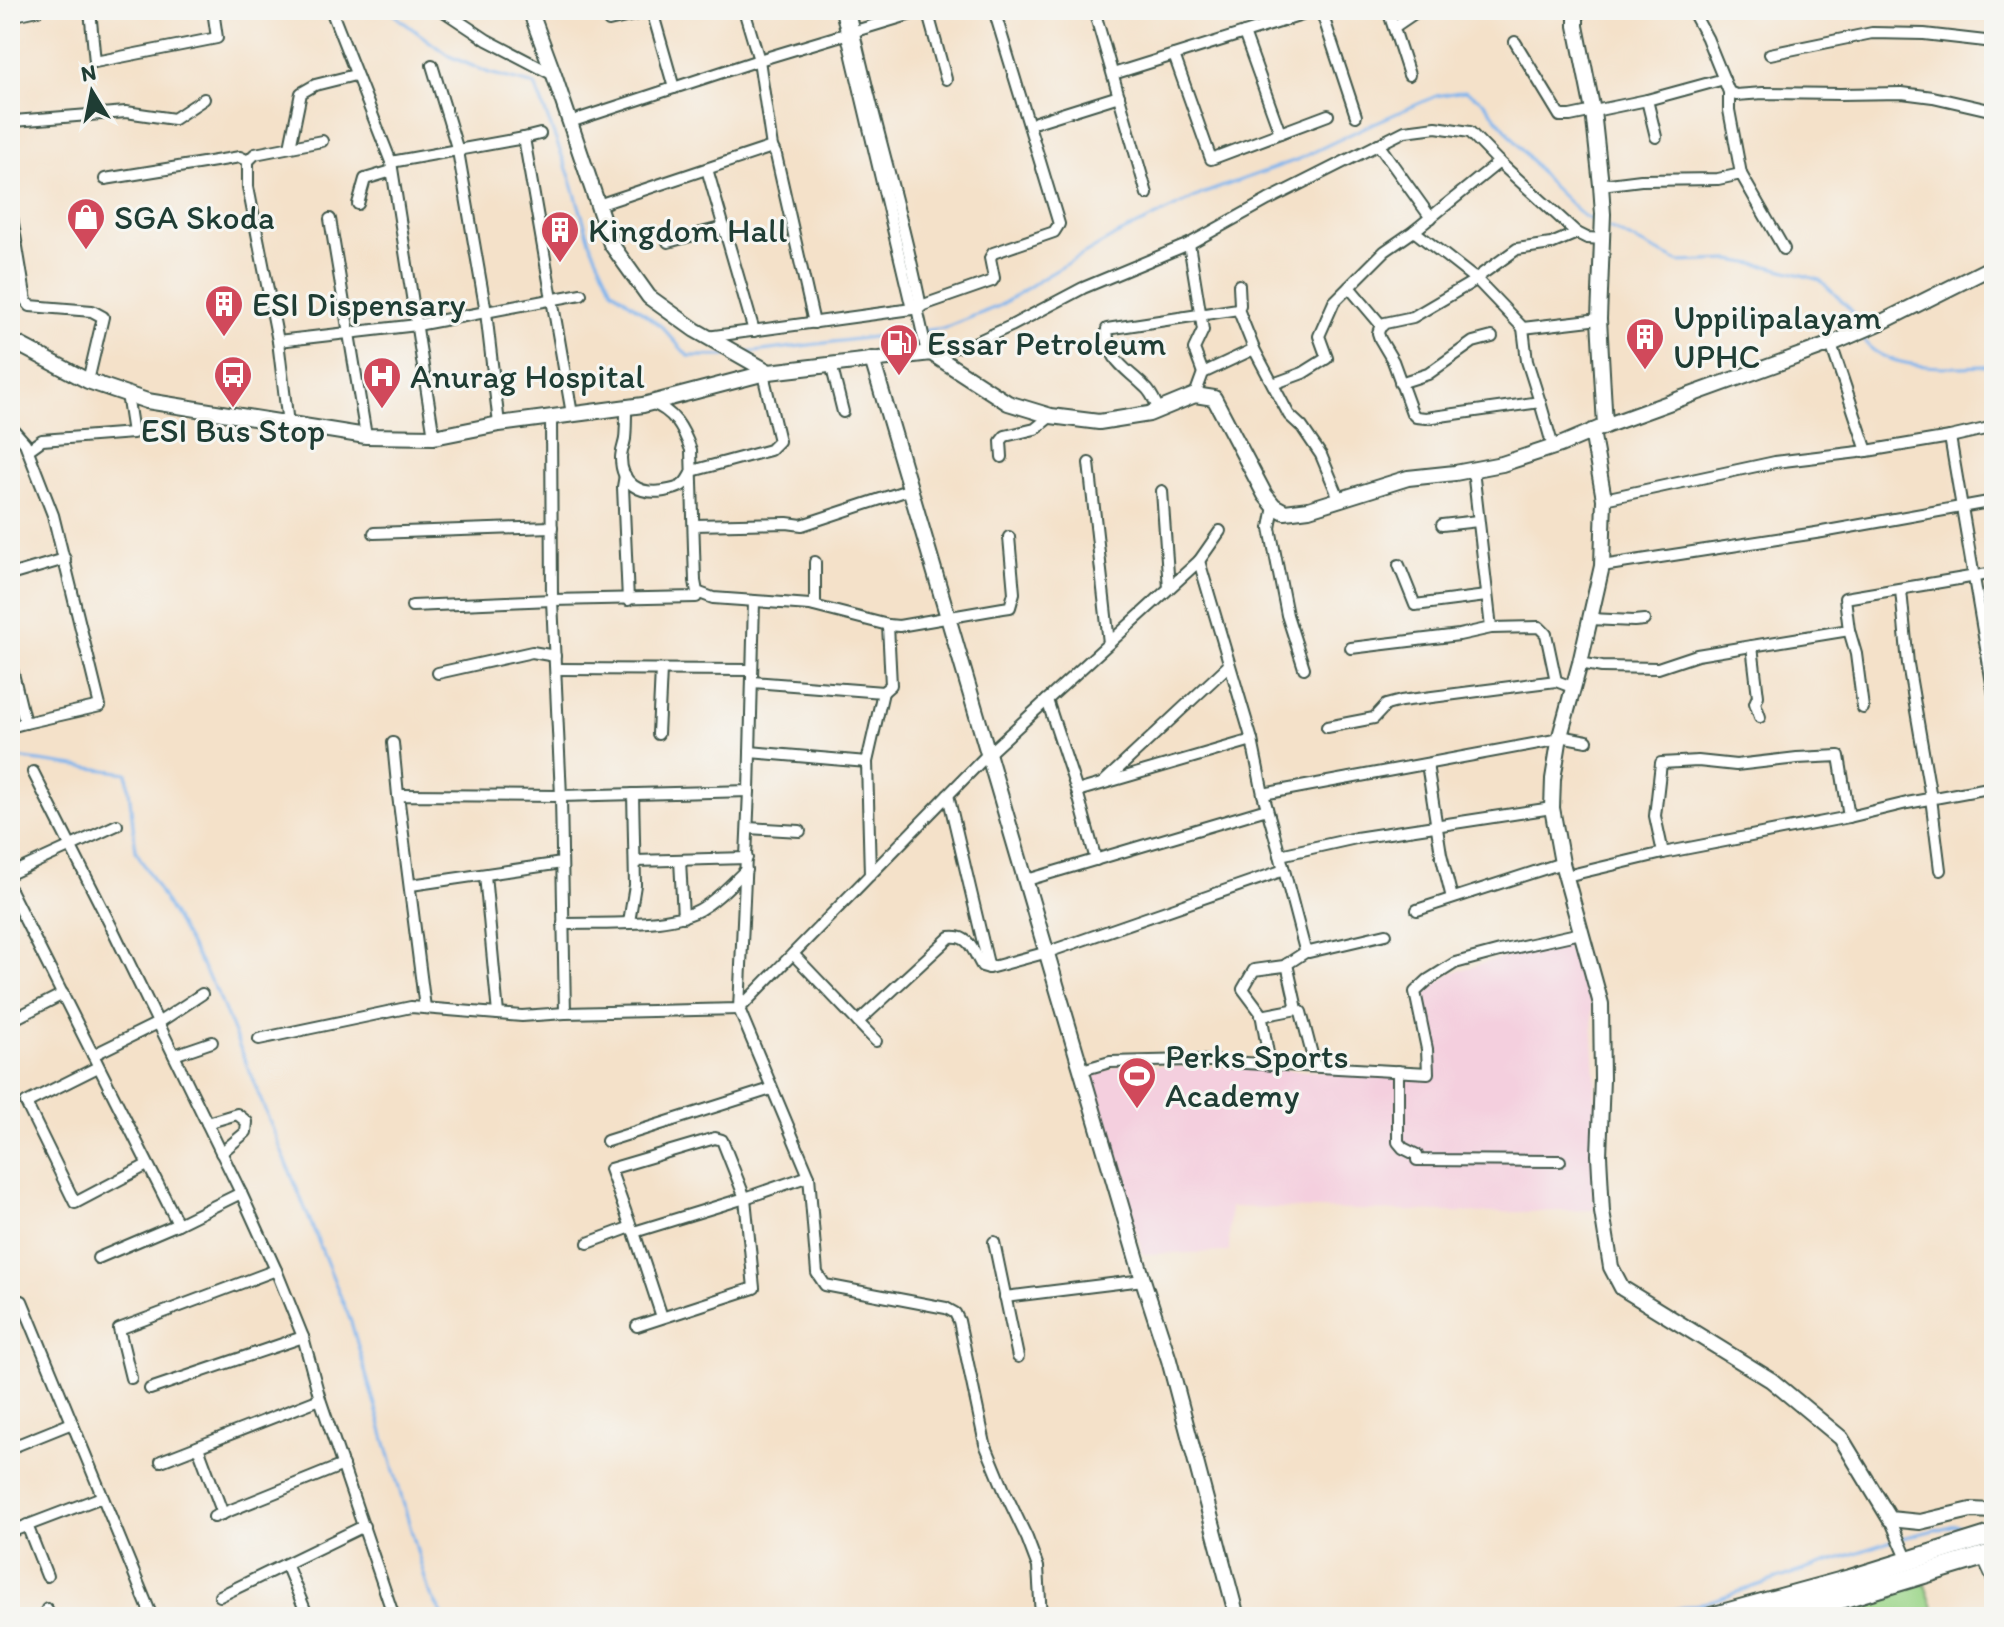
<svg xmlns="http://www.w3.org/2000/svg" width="2004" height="1627" font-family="Itim,sans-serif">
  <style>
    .built { fill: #f4cfde }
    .green { fill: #9cd68a; stroke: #5e8a5f; stroke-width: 2 }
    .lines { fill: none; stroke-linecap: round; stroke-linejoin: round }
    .stream { stroke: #7eb4ed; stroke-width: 3 }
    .street-casing { stroke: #3f564a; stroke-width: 14 }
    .secondary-casing { stroke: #3f564a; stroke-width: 18 }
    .highway-casing { stroke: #3f564a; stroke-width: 22 }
    .street { stroke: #fff; stroke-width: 10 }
    .secondary { stroke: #fff; stroke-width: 14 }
    .highway { stroke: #fff; stroke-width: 18 }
    .labels { text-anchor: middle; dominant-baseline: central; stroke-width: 6; stroke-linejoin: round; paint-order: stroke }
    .poi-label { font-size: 34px; fill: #1f3d34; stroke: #f6f6f2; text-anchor: start }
  </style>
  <rect width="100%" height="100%" fill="#f6f6f2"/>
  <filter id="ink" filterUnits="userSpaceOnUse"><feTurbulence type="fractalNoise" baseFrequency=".0125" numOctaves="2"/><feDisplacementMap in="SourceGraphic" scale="16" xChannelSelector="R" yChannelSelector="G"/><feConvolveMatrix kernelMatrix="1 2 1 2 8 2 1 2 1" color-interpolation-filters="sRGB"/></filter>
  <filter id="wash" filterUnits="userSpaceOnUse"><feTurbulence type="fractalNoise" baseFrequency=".006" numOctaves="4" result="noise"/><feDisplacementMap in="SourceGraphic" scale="32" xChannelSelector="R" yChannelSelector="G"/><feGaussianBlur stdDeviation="1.8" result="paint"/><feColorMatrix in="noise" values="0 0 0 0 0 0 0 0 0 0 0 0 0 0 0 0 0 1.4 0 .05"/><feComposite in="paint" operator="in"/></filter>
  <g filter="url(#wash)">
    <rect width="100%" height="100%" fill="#f4e1c9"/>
    <!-- built -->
    <path class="built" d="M1574,941L1591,995L1595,1074V1210L1488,1213L1230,1207L1229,1252L1143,1254L1093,1076L1120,1065L1195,1066L1314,1071L1431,1079L1434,1049L1420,998L1450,973L1528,950Z"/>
    <!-- green -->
    <path class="green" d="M1924,1582L1935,1613L1924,1617H1824L1823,1612Z"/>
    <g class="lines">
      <!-- stream -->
      <g class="stream">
        <path d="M392,10L398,18L449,56L489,73L535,85L570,177L592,247L612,289L662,327L688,356H726"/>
        <path d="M1609,228L1679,262L1731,260L1772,267L1820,280L1851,310L1859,328"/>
        <path d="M1861,335C1877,373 1960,368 1994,365"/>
        <path d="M746,353L944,328L999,306L1043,278L1115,236L1202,194L1299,159L1363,128L1436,96L1465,91L1483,101L1549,183L1583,216L1598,223"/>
        <path d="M10,757L127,773L136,851L218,994L351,1322L429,1592L444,1617"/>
        <path d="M1902,1538L1955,1525L1972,1529"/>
        <path d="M1991,1564L1994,1566"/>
        <path d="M1639,1617L1707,1602L1895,1540"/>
      </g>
    </g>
  </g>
  <g filter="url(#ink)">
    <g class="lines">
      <!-- street casing -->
      <g class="street-casing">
        <g id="street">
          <path d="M90,10L95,62L217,38L213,10"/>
          <path d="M331,10L391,162L434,437"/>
          <path d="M442,10L487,40L554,75"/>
          <path d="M744,10L759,60L772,147L776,155L814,323"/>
          <path d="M841,10L912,309"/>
          <path d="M849,10C870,110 901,207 921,307"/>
          <path d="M927,10L946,79"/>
          <path d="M1094,10L1147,194"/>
          <path d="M1321,10L1356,116"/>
          <path d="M1388,10L1409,75"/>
          <path d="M1692,10L1707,38L1729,92L1736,95L1763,93L1840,94L1902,93L1933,97L1994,111"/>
          <path d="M652,11L674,88"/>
          <path d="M10,16L38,10"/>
          <path d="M609,21L655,10"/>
          <path d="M1394,27L1419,10"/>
          <path d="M1244,33L1280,133"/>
          <path d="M1515,42L1560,116H1570L1647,100L1724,79"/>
          <path d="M1770,54L1872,33L1924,34L1994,42"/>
          <path d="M1174,55L1211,159L1328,115"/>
          <path d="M432,65L458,151L486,312L499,424"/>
          <path d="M1113,74L1302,15"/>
          <path d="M1729,92V110L1741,174"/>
          <path d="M1647,100L1656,137"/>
          <path d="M10,118L14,121L126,112L174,119L204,99"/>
          <path d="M570,122L759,60L925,10"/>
          <path d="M1036,122L1119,96"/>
          <path d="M524,138L572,414"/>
          <path d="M1378,144L1431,218"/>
          <path d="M290,147L301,93L315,85L355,75"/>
          <path d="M248,161V187L278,341L288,424"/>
          <path d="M391,162L524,138L540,134"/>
          <path d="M707,169L754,331"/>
          <path d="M105,179L240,157L248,161L255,154L322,141"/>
          <path d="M1601,185L1641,180L1718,179L1741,174L1784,249"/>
          <path d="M358,204L365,179L392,171"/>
          <path d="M10,205L26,301L30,306L92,311L103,317L88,381"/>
          <path d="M598,205L772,147"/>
          <path d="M330,219L366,436"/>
          <path d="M1414,231L1479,282L1523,328L1599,319"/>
          <path d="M668,242L724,227"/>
          <path d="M1189,244L1203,330L1194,349L1203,373"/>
          <path d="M1475,279L1517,249L1551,244L1577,233"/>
          <path d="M1476,280L1413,317L1385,323L1380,327L1378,333L1380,339L1393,361L1412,413L1416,417L1426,418L1540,402L1553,447"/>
          <path d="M1239,285L1240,305L1238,309L1254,349"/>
          <path d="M1349,287L1382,326"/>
          <path d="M917,308L927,353"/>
          <path d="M1523,328L1527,361L1540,402"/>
          <path d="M707,337L912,309L992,281L994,278L990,258L993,253L1054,232L1059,224L994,10"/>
          <path d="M278,341L417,325L581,294"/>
          <path d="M1831,344L1867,451"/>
          <path d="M931,353L974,343L1011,326L1083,288L1189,244L1268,200L1405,131L1436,127L1470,132L1499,162L1577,233L1587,238L1603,239"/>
          <path d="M831,364L843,412"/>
          <path d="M1400,383L1428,374L1473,342L1492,337"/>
          <path d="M1273,384L1303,373L1327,358L1319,336L1334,302L1385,251L1414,231L1499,162"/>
          <path d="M1195,395L1203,373L1254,349L1289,415L1302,427L1321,455L1339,498"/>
          <path d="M651,403C674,411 683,428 691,450L695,581L697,592L713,598L810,605L888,625L899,626L1003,608L1010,607L1014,593L1009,537"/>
          <path d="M626,407C626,418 626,429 625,439C624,445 621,452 621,458C621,484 640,495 664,491C681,488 685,486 692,471L770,450L779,441L763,374"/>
          <path d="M1159,410C1155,402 1152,393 1145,387C1124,366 1109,363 1107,329L1238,309"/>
          <path d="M551,416L552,600L561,796L565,1013"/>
          <path d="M10,426L25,443L53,515L100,706L25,723"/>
          <path d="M1950,437L1994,695"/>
          <path d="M28,450L42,440L133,433L127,394"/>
          <path d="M1002,457L1001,441L1005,436L1035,429L1051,416"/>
          <path d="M1089,463L1109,643"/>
          <path d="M1473,470L1491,628L1539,627L1546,634L1556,681L1572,687"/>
          <path d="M625,475L623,487L628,600"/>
          <path d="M1162,491L1169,588"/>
          <path d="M1604,499L1775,462L1867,451L1950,437L1994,427"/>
          <path d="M1274,506L1270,528L1287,615L1304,668"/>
          <path d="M694,525L787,523L802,525L911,489"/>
          <path d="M1442,525L1478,521"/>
          <path d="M374,533L552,527"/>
          <path d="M1199,561L1220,531"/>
          <path d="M815,562V606"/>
          <path d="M1399,565L1415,605L1486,596"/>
          <path d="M1602,566L1822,532L1994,501"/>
          <path d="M10,575L65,559"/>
          <path d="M1901,590L1908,664L1931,798L1940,870"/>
          <path d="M412,606L552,600L696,597L697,592"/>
          <path d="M1590,619L1634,621L1644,620"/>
          <path d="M1849,630L1856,654L1863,708"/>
          <path d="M1752,646L1758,696L1755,703L1760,717"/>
          <path d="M1351,648L1459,635L1491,628"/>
          <path d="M10,661L25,723L10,727"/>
          <path d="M1580,663L1602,667L1658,668L1697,655L1849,630L1845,598L1994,573"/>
          <path d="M556,669L752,670"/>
          <path d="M438,673L532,652L555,656"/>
          <path d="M752,682L883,692L891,685L888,625"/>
          <path d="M1047,700L1077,791L1252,740"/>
          <path d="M1327,727L1374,718L1386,705L1401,701L1556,681"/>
          <path d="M658,734L661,670"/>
          <path d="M1560,736L1587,741"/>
          <path d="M393,743L398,795"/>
          <path d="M750,752L867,762L883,692"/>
          <path d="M867,762L870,875"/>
          <path d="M1427,764L1441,854L1452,898"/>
          <path d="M33,772L112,928L241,1193"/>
          <path d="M1105,781L1229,665"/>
          <path d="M749,791L739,1009L809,1176L817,1273L825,1285L946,1308L955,1313L959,1321L985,1444L1004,1490L1027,1538L1038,1567L1041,1617"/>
          <path d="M1077,791L1096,860"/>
          <path d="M1263,794L1560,739"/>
          <path d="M948,795L989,968"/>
          <path d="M748,828L800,831"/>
          <path d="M1663,853L1655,816L1661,763L1698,761L1736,765L1797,758L1839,756L1849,817"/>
          <path d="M680,860L683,917"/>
          <path d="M635,861L747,858"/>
          <path d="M1284,870L1305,950L1309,952L1386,934"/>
          <path d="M10,874L117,825"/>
          <path d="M485,875L498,1014"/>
          <path d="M1566,876L1663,853L1849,817L1907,803L1994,787"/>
          <path d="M1027,880L1267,809"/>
          <path d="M411,885L562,863"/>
          <path d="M10,890L178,1224L241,1193L276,1270L303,1337L320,1399L394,1617"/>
          <path d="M1417,910L1562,863"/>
          <path d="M629,922L635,885L633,794"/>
          <path d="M563,924C601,923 667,927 699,910C717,900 731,884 746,870"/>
          <path d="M793,954L876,1041"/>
          <path d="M1287,964L1297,1009L1301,1012L1315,1066"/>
          <path d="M425,1008L398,795L561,796L749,791L754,601"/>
          <path d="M1261,1016L1297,1009"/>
          <path d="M10,1021L63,994"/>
          <path d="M858,1022L950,937C969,934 973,951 982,966L989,968L1048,952L1284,870L1280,855L1356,838L1552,808"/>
          <path d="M259,1039L411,1007L522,1016L565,1013L739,1009L989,753L1199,561L1252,740L1263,794L1280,855"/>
          <path d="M93,1055L158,1023L202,994"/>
          <path d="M174,1055L212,1042"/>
          <path d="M1270,1065L1261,1013L1243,989L1254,970L1284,966L1307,951"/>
          <path d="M98,1067L26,1103L75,1203L147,1165"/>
          <path d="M1082,1070L1110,1062L1191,1060L1428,1073L1427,1049L1415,992L1428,980L1455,963L1500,951L1581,933"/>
          <path d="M1398,1071V1142L1403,1148L1417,1155V1160L1560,1161"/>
          <path d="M207,1123L237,1114L247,1122L246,1132L221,1153"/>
          <path d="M607,1141L771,1089"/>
          <path d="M631,1227L610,1169L715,1138L722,1140L745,1198L754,1288L637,1326"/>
          <path d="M634,1232L662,1317"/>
          <path d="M994,1242L1018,1357"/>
          <path d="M588,1243L631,1227L634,1232L745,1198L809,1176"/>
          <path d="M98,1258L178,1224"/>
          <path d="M1005,1297L1143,1280"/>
          <path d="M22,1301L152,1617"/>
          <path d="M131,1378L119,1329L276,1270"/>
          <path d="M150,1389L303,1337"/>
          <path d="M198,1447L223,1514"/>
          <path d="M10,1448L72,1423"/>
          <path d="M161,1461L320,1399"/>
          <path d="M214,1517L343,1465"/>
          <path d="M1890,1519L1908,1561"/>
          <path d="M27,1525L47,1576"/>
          <path d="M10,1532L102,1497"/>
          <path d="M1982,1556L1994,1582"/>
          <path d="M286,1564L308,1617"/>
          <path d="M220,1596L364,1526"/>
          <path d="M47,1609L50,1617"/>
        </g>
      </g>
      <!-- secondary casing -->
      <g class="secondary-casing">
        <g id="secondary">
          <path d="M530,10L554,75L611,244L649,297L695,330L769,372"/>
          <path d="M1576,10V26L1593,111L1601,185L1603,214L1599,319L1605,426"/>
          <path d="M10,338L16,343L88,381L147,401L366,436L434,437L499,424L643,405L769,372L931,353L1008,403L1051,416L1099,422L1149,414L1195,395L1214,398L1265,495L1274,506L1285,512L1309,509L1408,478L1455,473L1502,464L1560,445L1605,426L1831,344L1882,322L1994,266"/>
          <path d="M872,359L1143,1280L1169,1360L1237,1617"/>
          <path d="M1592,431L1604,499L1602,566L1580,663L1560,736L1553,779L1552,808L1562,863L1601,1004L1602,1079L1599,1155L1602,1212L1611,1267L1622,1288L1771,1380L1841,1438L1890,1519L1920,1522L1971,1510L1994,1511"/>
        </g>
      </g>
      <!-- highway casing -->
      <g class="highway-casing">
        <g id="highway">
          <path d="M1711,1617L1850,1579L1994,1534"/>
          <path d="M1771,1617L1848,1597L1994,1553"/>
        </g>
      </g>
      <!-- street -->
      <use href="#street" class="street"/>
      <!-- secondary -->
      <use href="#secondary" class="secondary"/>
      <!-- highway -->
      <use href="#highway" class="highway"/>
    </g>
  </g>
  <!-- icons -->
  <defs>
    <g id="shop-pin" transform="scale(2)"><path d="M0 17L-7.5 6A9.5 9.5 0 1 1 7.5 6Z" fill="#d1495b" stroke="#f6f6f2"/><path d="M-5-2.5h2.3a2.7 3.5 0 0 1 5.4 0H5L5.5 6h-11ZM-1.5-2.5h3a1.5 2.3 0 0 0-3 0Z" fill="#fff"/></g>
    <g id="building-pin" transform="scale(2)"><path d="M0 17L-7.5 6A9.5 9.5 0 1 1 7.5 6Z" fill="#d1495b" stroke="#f6f6f2"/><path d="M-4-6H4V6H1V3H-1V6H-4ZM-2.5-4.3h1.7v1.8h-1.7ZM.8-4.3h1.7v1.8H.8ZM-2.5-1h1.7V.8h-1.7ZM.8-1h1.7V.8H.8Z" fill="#fff"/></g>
    <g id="fuel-pin" transform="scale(2)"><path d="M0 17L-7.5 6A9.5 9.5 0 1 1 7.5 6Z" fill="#d1495b" stroke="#f6f6f2"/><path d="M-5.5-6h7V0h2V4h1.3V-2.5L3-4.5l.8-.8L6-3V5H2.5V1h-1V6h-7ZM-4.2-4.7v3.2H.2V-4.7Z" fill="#fff"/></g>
    <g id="bus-pin" transform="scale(2)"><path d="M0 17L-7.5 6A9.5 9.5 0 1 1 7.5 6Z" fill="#d1495b" stroke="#f6f6f2"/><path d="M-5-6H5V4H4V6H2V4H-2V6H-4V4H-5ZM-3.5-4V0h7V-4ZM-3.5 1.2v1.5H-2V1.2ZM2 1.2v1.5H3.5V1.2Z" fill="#fff"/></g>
    <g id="hospital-pin" transform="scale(2)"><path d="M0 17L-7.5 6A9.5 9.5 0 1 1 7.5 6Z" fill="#d1495b" stroke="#f6f6f2"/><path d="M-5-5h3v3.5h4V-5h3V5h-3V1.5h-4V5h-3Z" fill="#fff"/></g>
    <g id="stadium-pin" transform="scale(2)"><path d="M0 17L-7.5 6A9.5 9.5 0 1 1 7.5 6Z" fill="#d1495b" stroke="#f6f6f2"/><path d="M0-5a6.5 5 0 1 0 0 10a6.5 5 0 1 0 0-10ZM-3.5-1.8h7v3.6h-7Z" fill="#fff"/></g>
  </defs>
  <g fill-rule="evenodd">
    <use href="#shop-pin" x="86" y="217"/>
    <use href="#building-pin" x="560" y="230"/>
    <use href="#building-pin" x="224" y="304"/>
    <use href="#building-pin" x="1645" y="337"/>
    <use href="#fuel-pin" x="899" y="343"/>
    <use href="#bus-pin" x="233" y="375"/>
    <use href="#hospital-pin" x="382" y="376"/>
    <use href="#stadium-pin" x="1137" y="1076"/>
  </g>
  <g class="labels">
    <!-- poi labels -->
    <g class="poi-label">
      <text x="114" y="217">SGA Skoda</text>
      <text x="588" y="230">Kingdom Hall</text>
      <text x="252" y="304">ESI Dispensary</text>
      <text x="1673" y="317">Uppilipalayam<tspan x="1673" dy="39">UPHC</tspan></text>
      <text x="927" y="343">Essar Petroleum</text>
      <text x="410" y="376">Anurag Hospital</text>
      <text x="233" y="430" text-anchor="middle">ESI Bus Stop</text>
      <text x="1165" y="1056">Perks Sports<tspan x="1165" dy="39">Academy</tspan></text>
    </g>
  </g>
  <!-- margin -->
  <rect width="2004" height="1627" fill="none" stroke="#f6f6f2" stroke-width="40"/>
  <!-- north arrow -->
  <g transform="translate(92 92) rotate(350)" stroke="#f6f6f2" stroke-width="6" paint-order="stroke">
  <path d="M0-6L14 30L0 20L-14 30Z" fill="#1f3d34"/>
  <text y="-12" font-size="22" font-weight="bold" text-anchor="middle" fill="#1f3d34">N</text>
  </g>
</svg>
